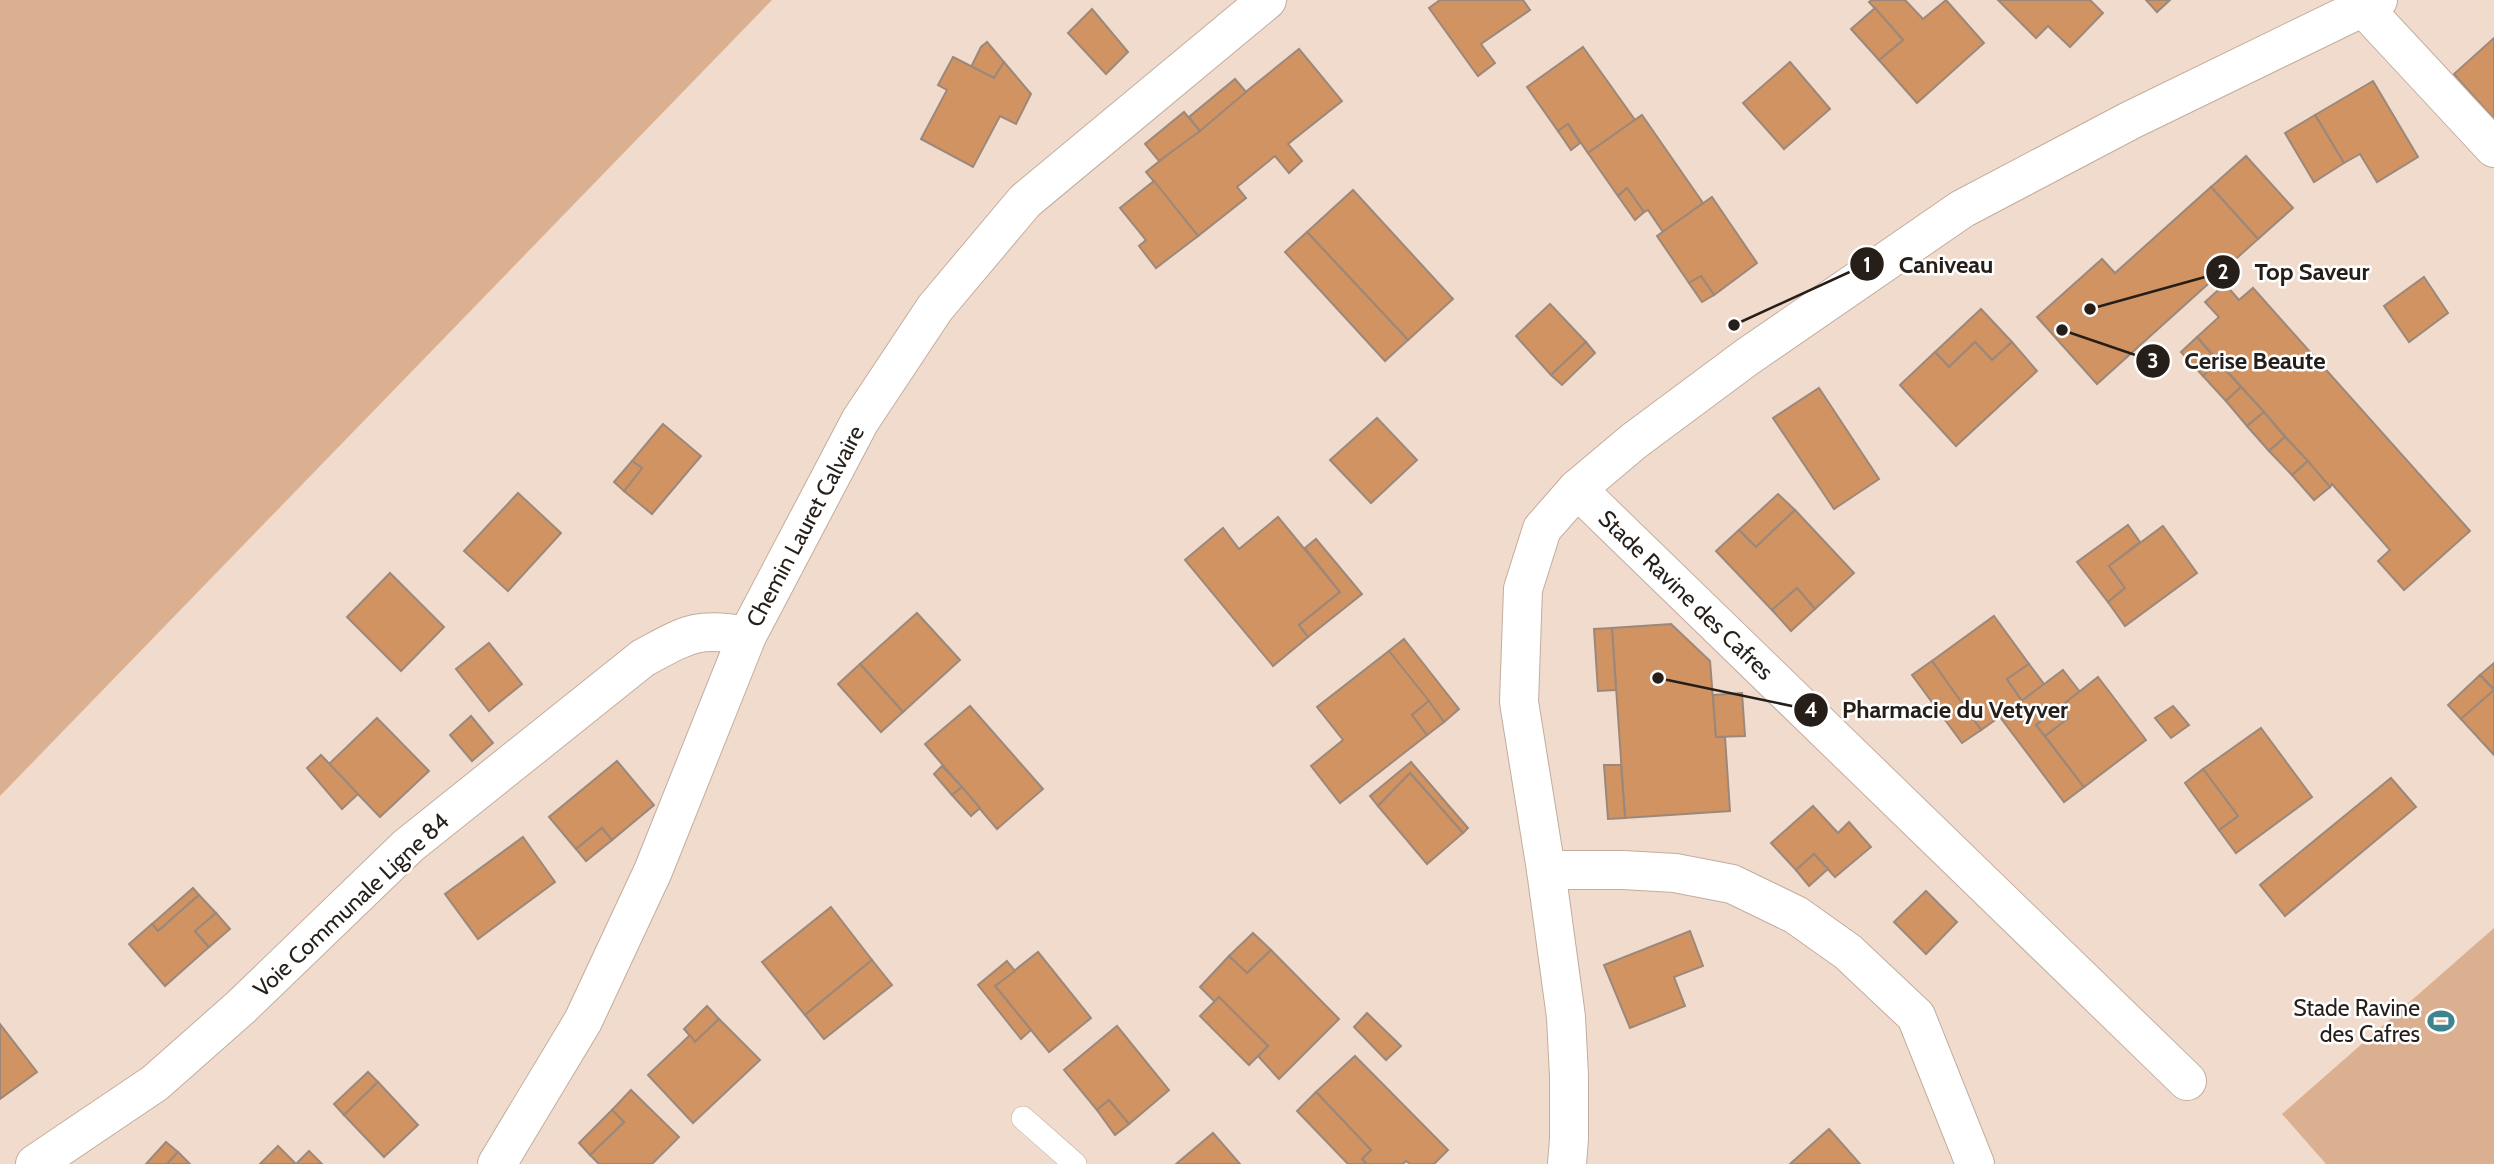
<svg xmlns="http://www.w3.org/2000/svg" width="2494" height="1164" font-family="Cabin,sans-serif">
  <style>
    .green { fill: #dab091 }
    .building { fill: #d19362; stroke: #9c887a; stroke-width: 2 }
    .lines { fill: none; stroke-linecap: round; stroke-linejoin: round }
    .lane-casing { stroke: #c2ad9e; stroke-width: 24 }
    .street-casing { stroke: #c2ad9e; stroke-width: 40 }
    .secondary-casing { stroke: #c2ad9e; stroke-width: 40 }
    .lane { stroke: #fff; stroke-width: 23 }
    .street { stroke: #fff; stroke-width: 38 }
    .secondary { stroke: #fff; stroke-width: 38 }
    .labels { text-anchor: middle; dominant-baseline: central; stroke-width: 5; stroke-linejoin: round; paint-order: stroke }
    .street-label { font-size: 23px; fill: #261e18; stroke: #fff }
    .poi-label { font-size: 23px; fill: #261e18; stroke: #fff; text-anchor: end }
    .leader { fill: none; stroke: #261e18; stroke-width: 2.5 }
    .callout-dot { fill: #261e18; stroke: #fff; stroke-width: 2.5 }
    .mark-label { font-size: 21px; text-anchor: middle; font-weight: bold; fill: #fff }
    .callout-label { font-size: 24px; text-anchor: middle; font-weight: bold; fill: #261e18; stroke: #fff; stroke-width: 5; stroke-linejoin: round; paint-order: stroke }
  </style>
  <rect width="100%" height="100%" fill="#f1dbcc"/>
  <!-- green -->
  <g class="green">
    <path d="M0,0H772L0,796Z"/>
    <path d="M2494,928V1164H2326L2282,1114Z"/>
  </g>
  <!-- building -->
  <g class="building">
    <path d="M1440,0H1523L1530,10L1481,44L1495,63L1478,76L1429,8Z"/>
    <path d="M1872,0H1905L1923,19L1946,0L1984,43L1917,103L1879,60L1903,40L1869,2Z"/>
    <path d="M1998,0H2090L2103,13L2070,47L2048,26L2036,38Z"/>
    <path d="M2146,0H2170L2157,12Z"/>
    <path d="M1875,8L1903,40L1879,60L1851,29Z"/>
    <path d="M1092,9L1128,52L1106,74L1068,33Z"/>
    <path d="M2494,38V119L2454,74Z"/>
    <path d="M987,42L1004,62L994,78L971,67L981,47Z"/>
    <path d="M1583,47L1635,120L1588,153L1568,124L1558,131L1527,87Z"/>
    <path d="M1299,49L1342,101L1288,144L1302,161L1289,173L1275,156L1237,187L1246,198L1198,236L1146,172Z"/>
    <path d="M953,57L994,78L1004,62L1031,94L1016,124L1000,116L973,167L921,139L947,90L938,85Z"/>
    <path d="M1790,62L1830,109L1784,149L1743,103Z"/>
    <path d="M1235,79L1246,92L1200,131L1189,117Z"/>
    <path d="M2373,81L2418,157L2377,182L2360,154L2344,163L2315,115Z"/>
    <path d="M1184,112L1200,131L1159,161L1145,144Z"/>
    <path d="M1642,115L1703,203L1663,232L1648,210L1644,212L1627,188L1618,196L1588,153Z"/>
    <path d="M2315,115L2344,163L2314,182L2285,133Z"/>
    <path d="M1568,124L1580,143L1571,150L1558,131Z"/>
    <path d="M2246,156L2293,208L2258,239L2211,187Z"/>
    <path d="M1154,181L1198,236L1156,268L1139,246L1146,240L1120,208Z"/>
    <path d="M2211,187L2258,239L2097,384L2037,317L2102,259L2115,273Z"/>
    <path d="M1627,188L1644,212L1635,220L1618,196Z"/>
    <path d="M1353,190L1453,299L1408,340L1307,232Z"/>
    <path d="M1712,197L1757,263L1714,295L1701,276L1689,283L1657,236Z"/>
    <path d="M1307,232L1408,340L1385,361L1285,252Z"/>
    <path d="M1701,276L1714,295L1702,302L1689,283Z"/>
    <path d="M2424,277L2448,313L2409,342L2384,306Z"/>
    <path d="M2225,284L2239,300L2253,288L2470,531L2404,590L2378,561L2390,550L2332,484L2330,487L2197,337L2219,317L2205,302Z"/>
    <path d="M1550,304L1586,342L1551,375L1516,336Z"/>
    <path d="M1981,309L2012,342L1992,360L1975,342L1949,367L1935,352Z"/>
    <path d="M2197,337L2218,362L2203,376L2181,352Z"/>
    <path d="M1586,342L1595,353L1562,385L1551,375Z"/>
    <path d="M1975,342L1992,360L2012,342L2037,371L1956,446L1900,385L1935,352L1949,367Z"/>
    <path d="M2218,362L2241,387L2226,401L2203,376Z"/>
    <path d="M2241,387L2264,412L2247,426L2226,401Z"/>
    <path d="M1819,388L1879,479L1834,509L1773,418Z"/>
    <path d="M2264,412L2285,437L2269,451L2247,426Z"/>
    <path d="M1377,418L1417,460L1371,503L1330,460Z"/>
    <path d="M663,424L701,456L652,514L624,491L642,468L632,461Z"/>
    <path d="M2285,437L2308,461L2292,475L2269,451Z"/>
    <path d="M632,461L642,468L624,491L614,482Z"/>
    <path d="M2308,461L2330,487L2314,500L2292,475Z"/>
    <path d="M518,493L561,533L508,591L464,551Z"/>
    <path d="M1778,494L1795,510L1756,547L1739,530Z"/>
    <path d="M1795,510L1854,573L1815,609L1797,588L1772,610L1716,551L1739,530L1756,547Z"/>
    <path d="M1278,517L1340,592L1299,625L1308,637L1273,666L1185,560L1223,528L1239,549Z"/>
    <path d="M2128,525L2140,542L2109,566L2125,588L2108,602L2077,562Z"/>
    <path d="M2163,526L2197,573L2125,626L2108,602L2125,588L2109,566Z"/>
    <path d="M1316,539L1362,594L1308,637L1299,625L1340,592L1305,548Z"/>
    <path d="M390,573L444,627L401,671L347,617Z"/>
    <path d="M1797,588L1815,609L1791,631L1772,610Z"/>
    <path d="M917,613L960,660L903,712L860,664Z"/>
    <path d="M1994,616L2029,664L2007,679L2022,701L1981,730L1932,661Z"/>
    <path d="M1671,624L1710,661L1716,737H1725L1730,811L1625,818L1612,628Z"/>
    <path d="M1612,628L1616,690L1598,691L1594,629Z"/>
    <path d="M1404,639L1459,709L1444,722L1389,651Z"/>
    <path d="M489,643L522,684L489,711L456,669Z"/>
    <path d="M1389,651L1429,701L1412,715L1427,735L1340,803L1311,766L1343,740L1317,707Z"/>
    <path d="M1932,661L1981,730L1962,743L1912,675Z"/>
    <path d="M2494,663V689L2480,675Z"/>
    <path d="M860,664L903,712L881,732L838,684Z"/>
    <path d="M2029,664L2044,684L2022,701L2007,679Z"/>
    <path d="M2063,670L2080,692L2036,725L2084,787L2064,802L2000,717Z"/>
    <path d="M2480,675L2494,690L2461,719L2448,705Z"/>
    <path d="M2098,677L2146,740L2084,787L2045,736L2068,718L2060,707Z"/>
    <path d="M2494,690V755L2461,719Z"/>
    <path d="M1742,693L1745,736L1716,737L1713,695Z"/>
    <path d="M1429,701L1444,722L1427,735L1412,715Z"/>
    <path d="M970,706L1043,789L997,829L925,744Z"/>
    <path d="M2173,706L2189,725L2171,738L2155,718Z"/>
    <path d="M2060,707L2068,718L2045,736L2036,725Z"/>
    <path d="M471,716L493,743L472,761L450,735Z"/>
    <path d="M377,718L429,771L380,817L329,764Z"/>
    <path d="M2261,728L2312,797L2236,853L2219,830L2238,816L2203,769Z"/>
    <path d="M321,755L358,794L342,809L307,768Z"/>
    <path d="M617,761L654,805L612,840L602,828L576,849L549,817Z"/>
    <path d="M1411,762L1468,828L1463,833L1410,773L1378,806L1370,796Z"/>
    <path d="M1604,765H1621L1625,818L1608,819Z"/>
    <path d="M942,766L962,787L952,795L934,774Z"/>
    <path d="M2203,769L2238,816L2219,830L2185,783Z"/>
    <path d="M1410,773L1463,833L1427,864L1378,806Z"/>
    <path d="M2391,778L2416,807L2285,916L2260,885Z"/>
    <path d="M962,787L980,808L971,816L952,795Z"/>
    <path d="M1813,806L1838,833L1849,822L1871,847L1835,877L1814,854L1796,870L1771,843Z"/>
    <path d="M602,828L612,840L586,861L576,849Z"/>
    <path d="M523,837L555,882L478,939L445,894Z"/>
    <path d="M1814,854L1828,869L1809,886L1796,870Z"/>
    <path d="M193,888L199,895L158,931L152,924Z"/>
    <path d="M1926,891L1957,922L1926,954L1894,922Z"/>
    <path d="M199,895L216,913L195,931L209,947L165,986L129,944L152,924L158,931Z"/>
    <path d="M831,907L872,960L805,1015L762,962Z"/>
    <path d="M216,913L230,929L209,947L195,931Z"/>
    <path d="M1690,931L1703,966L1674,977L1685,1006L1630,1028L1604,965Z"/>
    <path d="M1253,933L1271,950L1247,973L1229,956Z"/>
    <path d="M1271,950L1339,1019L1279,1079L1258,1056L1268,1046L1219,997L1215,1002L1200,987L1229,956L1247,973Z"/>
    <path d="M1038,952L1091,1018L1049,1052L995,986Z"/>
    <path d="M872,960L892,985L824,1039L805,1015Z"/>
    <path d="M1007,961L1015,971L995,986L1031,1030L1021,1039L978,985Z"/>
    <path d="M1219,997L1268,1046L1249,1065L1200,1016Z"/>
    <path d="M707,1006L719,1019L695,1042L684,1029Z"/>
    <path d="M1367,1013L1401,1046L1386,1060L1354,1027Z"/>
    <path d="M719,1019L760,1060L693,1123L648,1075L690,1035L695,1042Z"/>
    <path d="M0,1024L37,1072L0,1099Z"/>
    <path d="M1117,1026L1169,1090L1129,1124L1109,1100L1097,1110L1064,1070Z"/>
    <path d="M1355,1056L1448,1150L1434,1164H1410L1406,1161L1403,1164H1367L1362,1159L1371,1150L1316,1092Z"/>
    <path d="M368,1072L378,1082L344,1115L334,1104Z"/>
    <path d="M378,1082L418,1125L384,1157L344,1115Z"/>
    <path d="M631,1090L679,1137L652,1164H599L590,1155L624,1122L612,1110Z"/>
    <path d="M1316,1092L1371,1150L1362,1159L1367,1164H1348L1297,1111Z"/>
    <path d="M1109,1100L1129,1124L1115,1135L1097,1110Z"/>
    <path d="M612,1110L624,1122L590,1155L579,1143Z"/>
    <path d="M1829,1129L1860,1164H1790Z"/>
    <path d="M1213,1133L1240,1164H1176Z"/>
    <path d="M166,1142L178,1152L167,1164H146Z"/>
    <path d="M278,1146L296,1164H260Z"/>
    <path d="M309,1151L322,1164H296Z"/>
    <path d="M178,1152L190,1164H167Z"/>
  </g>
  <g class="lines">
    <!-- lane casing -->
    <g class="lane-casing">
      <path id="lane" d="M1023,1118L1075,1164"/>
    </g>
    <!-- street casing -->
    <g class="street-casing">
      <g id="street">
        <path d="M2363,7L2494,148"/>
        <path d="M1577,489L2187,1081"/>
        <path d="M1546,870H1623L1675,873L1732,884L1796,915L1848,952L1916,1016L1975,1164"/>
        <path d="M35,1164L155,1083L241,1007L408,846L643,658C686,635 697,626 747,636"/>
        <path d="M1567,1164L1569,1139V1076L1566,1017L1546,870L1519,702L1523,589L1542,529L1577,489L1634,441L1747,357L1962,209L2131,120L2378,0"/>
      </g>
    </g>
    <!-- secondary casing -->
    <g class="secondary-casing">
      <path id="secondary" d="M497,1164L583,1021L653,871L747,636L860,421L935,308L1025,201L1267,0"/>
    </g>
    <!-- lane -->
    <use href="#lane" class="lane"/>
    <!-- street -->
    <use href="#street" class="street"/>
    <!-- secondary -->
    <use href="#secondary" class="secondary"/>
  </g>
  <!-- icons -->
  <defs>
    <g id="stadium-bare" transform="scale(2.1)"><path d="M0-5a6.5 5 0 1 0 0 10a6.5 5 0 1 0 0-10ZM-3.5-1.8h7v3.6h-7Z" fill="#3d848d" stroke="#fff" stroke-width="2.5" paint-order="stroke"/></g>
  </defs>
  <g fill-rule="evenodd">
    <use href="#stadium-bare" x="2441" y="1021"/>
  </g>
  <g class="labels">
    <!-- street labels -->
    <g class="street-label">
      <text transform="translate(805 526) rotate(-62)">Chemin Lauret Calvaire</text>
      <text transform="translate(1686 595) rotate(44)">Stade Ravine des Cafres</text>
      <text transform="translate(351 905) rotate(-43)">Voie Communale Ligne 84</text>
    </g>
    <!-- poi labels -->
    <g class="poi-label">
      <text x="2420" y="1008">Stade Ravine<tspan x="2420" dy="26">des Cafres</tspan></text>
    </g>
  </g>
  <!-- callouts -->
  <path class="leader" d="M1734 325L1867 264M2090 309L2223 272M2062 330L2153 361M1658 678L1811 710"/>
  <g class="callout-dot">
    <circle cx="1734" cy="325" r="7"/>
    <circle cx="2090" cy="309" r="7"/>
    <circle cx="2062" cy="330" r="7"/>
    <circle cx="1658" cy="678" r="7"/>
    <circle cx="1867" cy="264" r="18"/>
    <circle cx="2223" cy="272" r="18"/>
    <circle cx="2153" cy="361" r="18"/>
    <circle cx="1811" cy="710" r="18"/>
  </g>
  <g class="mark-label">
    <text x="1867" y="272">1</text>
    <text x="2223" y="279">2</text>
    <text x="2153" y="368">3</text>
    <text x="1811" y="717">4</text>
  </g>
  <g class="callout-label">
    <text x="1946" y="273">Caniveau</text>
    <text x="2312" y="280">Top Saveur</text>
    <text x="2255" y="369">Cerise Beaute</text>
    <text x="1955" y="718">Pharmacie du Vetyver</text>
  </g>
</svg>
